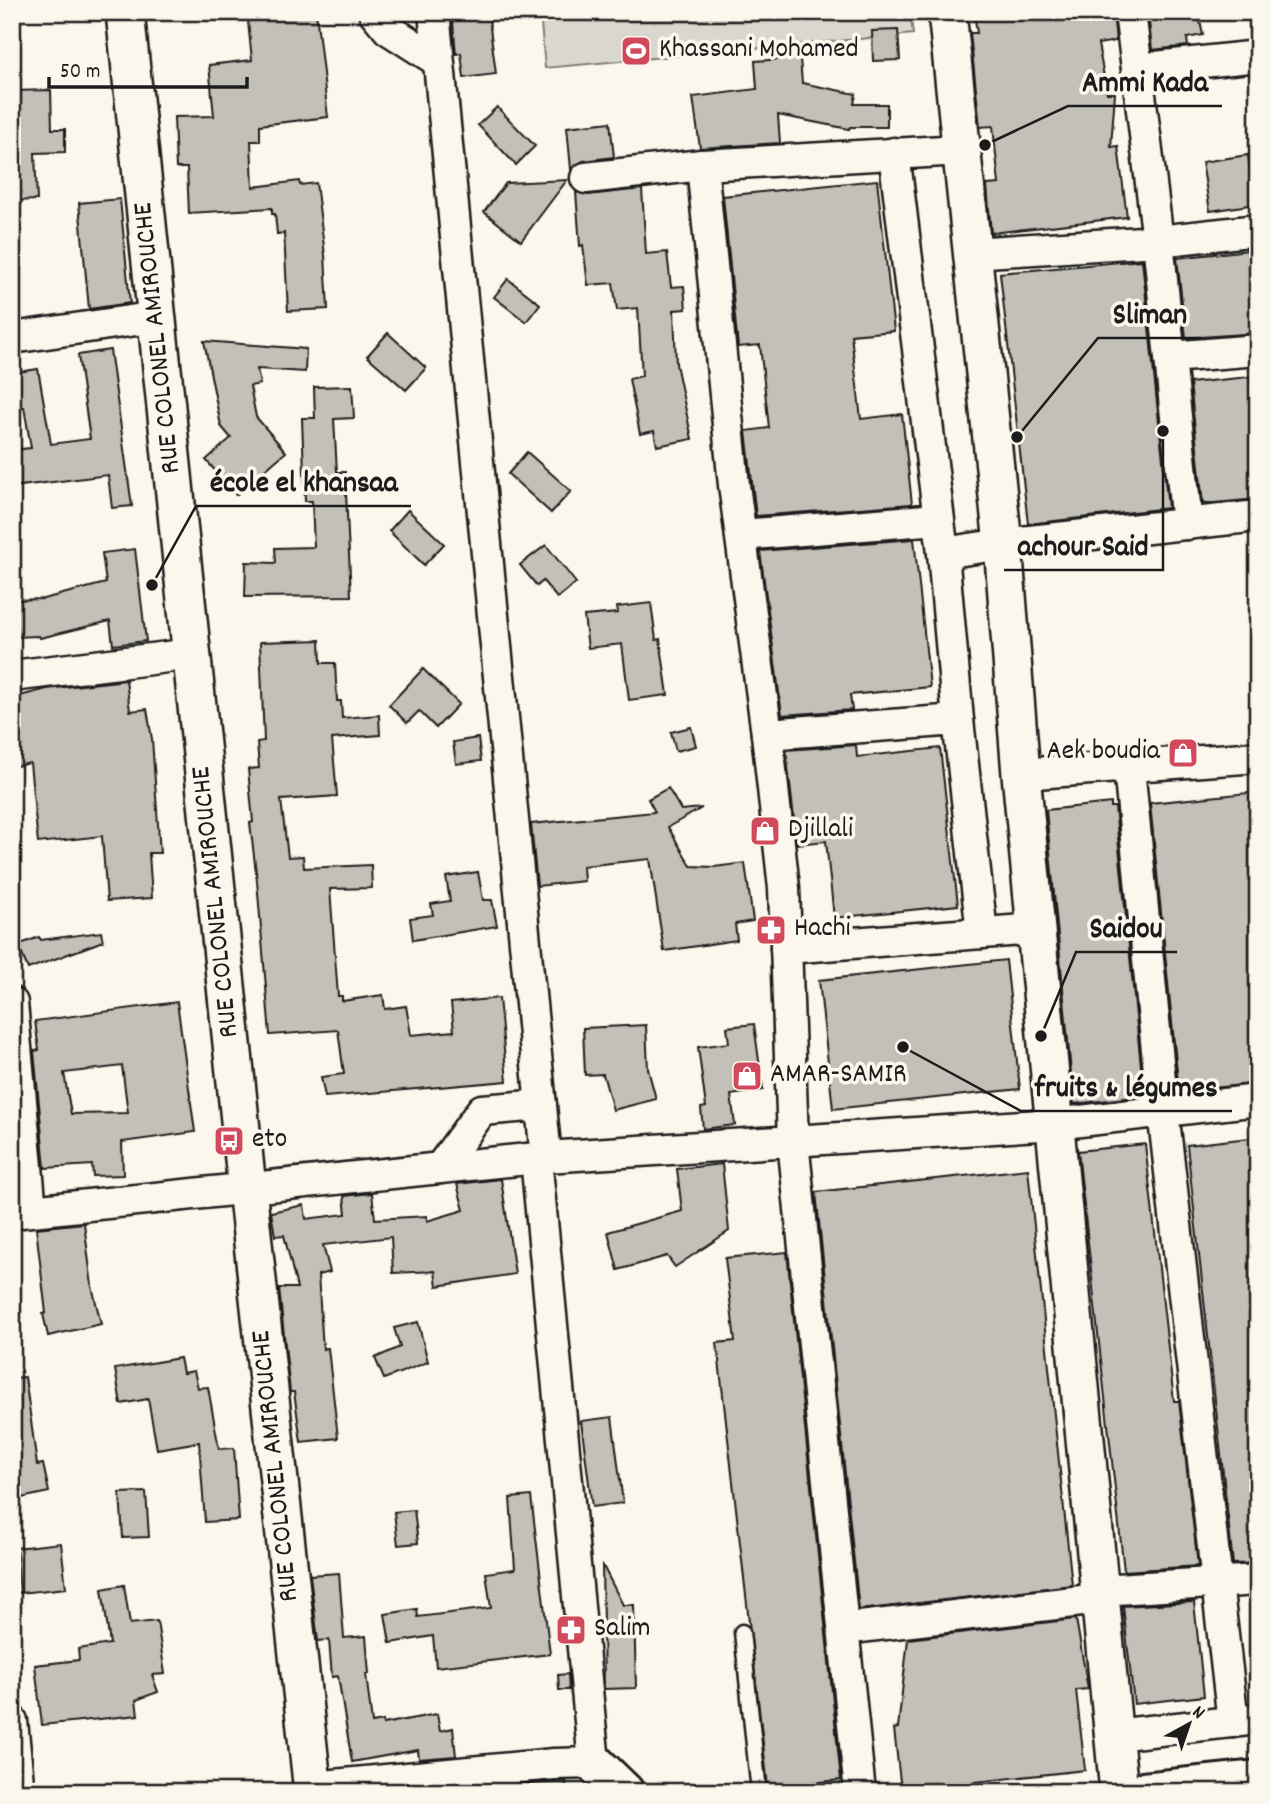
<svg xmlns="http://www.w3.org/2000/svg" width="1270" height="1804" font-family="Dekko,sans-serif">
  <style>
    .green { fill: #dad7ce; stroke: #7b7a75; stroke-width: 2 }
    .building { fill: #c3c0b8; stroke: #1c1c1c; stroke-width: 2; fill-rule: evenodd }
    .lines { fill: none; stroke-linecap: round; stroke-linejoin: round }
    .service-casing { stroke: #1c1c1c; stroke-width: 19 }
    .minor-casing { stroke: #1c1c1c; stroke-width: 35 }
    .tertiary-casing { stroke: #1c1c1c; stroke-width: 42 }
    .secondary-casing { stroke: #1c1c1c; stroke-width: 44 }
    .service { stroke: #fbf7ec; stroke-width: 14 }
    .minor { stroke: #fbf7ec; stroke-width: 30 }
    .tertiary { stroke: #fbf7ec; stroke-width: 37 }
    .secondary { stroke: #fbf7ec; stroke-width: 38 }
    .labels { text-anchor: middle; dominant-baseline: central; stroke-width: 7; stroke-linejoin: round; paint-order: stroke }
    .poi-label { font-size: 28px; fill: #1c1c1c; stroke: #fbf7ec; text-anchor: start }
    .street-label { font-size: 28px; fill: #1c1c1c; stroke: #fbf7ec }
    .leader { fill: none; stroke: #1c1c1c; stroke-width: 2.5 }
    .callout-dot { fill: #1c1c1c; stroke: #fbf7ec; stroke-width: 2.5 }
    .callout-label { font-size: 30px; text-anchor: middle; font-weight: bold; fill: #1c1c1c; stroke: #fbf7ec; stroke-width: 7; stroke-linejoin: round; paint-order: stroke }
  </style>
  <rect width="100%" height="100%" fill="#fbf7ec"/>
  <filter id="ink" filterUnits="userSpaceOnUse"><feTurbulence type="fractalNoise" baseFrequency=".0143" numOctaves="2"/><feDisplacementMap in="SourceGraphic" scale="14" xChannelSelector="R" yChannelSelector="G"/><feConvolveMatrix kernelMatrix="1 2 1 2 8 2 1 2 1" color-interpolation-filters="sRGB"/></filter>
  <g filter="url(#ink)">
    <!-- green -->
    <path class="green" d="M540,12H910L913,34L545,68Z"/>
    <!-- building -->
    <g class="building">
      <path d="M247,12H316L328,117L260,125V141H251L253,187L299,181L300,185L316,183L325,255L328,309L288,311L284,233L277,234L275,214H272V208L189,213L187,168H176L174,117L214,116L209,65L252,60Z"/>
      <path d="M452,12H488L496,74L464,78L461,53L456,54Z"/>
      <path d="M974,12H1113L1116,41L1098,44L1107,93H1115L1111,147L1118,146L1127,217L991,233L987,185L999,184L993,126L980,127L970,33H977Z"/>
      <path d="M1148,12H1198L1203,35L1187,38L1188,46L1152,50Z"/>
      <path d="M898,30L900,60L873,61L872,31Z"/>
      <path d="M800,58L802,83L856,94L854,104H887V127H850L849,129L778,115L780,143L700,148L693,97L757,89L755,61Z"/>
      <path d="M51,90L52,129H65V152L35,153L37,200L12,201V91Z"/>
      <path d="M497,107L535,146L516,165L478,125Z"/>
      <path d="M610,122L614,157L583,161L571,169L567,127Z"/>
      <path d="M1248,155L1256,204L1210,211L1202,162Z"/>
      <path d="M567,180L521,241L484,212L506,183Z"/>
      <path d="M877,180L894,331L851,335L861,419L902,414L912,504L756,516L746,431L769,428L760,345L738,347L723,196Z"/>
      <path d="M642,189L646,254L667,252L671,287L684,286L686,309L674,310L676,364L692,439L657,446L654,431L640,434L629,379L642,376L638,308L617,310L613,283L588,285L583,245L580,246L576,192L588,195Z"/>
      <path d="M120,199L130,303L89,309L79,203Z"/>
      <path d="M1258,249V333L1186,338L1177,258Z"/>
      <path d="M1142,260L1168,508L1028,524L1000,273Z"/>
      <path d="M508,279L540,304L526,322L494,297Z"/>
      <path d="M388,333L426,368L406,390L367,356Z"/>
      <path d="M204,341L306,349L305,372L257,369L260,384L250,386L256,417L286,452L236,495L206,460L231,438L221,426Z"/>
      <path d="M110,350L132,506L112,508L108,475L12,487V450L31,448L24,407L12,409V373L38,369L51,444L90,439L78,355Z"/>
      <path d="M1258,376V499L1203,504L1190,383Z"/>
      <path d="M352,386L354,418L334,419L337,472H345L351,596L245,597L246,562L276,563L275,548L314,547L312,501H305L302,418H315L314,387Z"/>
      <path d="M527,452L571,491L551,513L508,474Z"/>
      <path d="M408,510L444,544L424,565L389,531Z"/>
      <path d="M914,539L930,687L850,695L852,710L782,715L760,551Z"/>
      <path d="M546,545L576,583L557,598L543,581L537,586L520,565Z"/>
      <path d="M135,549L146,641L113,645L110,621L40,638L39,636L12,637V600L43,599L106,583L102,553Z"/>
      <path d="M651,603L656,640L660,639L668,695L629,700L622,644L588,648L584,616L618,613L617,607Z"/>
      <path d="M320,640L321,663H335L337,701H341L342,718L379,715L380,735L332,739L337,796L281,800L288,857L303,856L304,868L371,865L372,888L330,889L338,996H342V1001L383,995L385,1009L406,1006L411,1035L454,1031L451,1003L499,998L507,1081L325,1097L321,1077L344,1074L338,1030L270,1035L257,881L250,823L253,822L248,769L259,768L257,742L264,741L260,642Z"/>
      <path d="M423,669L459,704L436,728L419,711L407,723L389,705Z"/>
      <path d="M126,680L130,711L147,709L152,739L160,853H149L152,898L107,901L102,836L38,843L30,763L12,767V698L47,689Z"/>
      <path d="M691,727L696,746L676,751L671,732Z"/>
      <path d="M478,738L481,761L456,764L453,742Z"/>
      <path d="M856,745L857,757L940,748L958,905L834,918L826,841L797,844L786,750Z"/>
      <path d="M668,788L681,810L702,808L668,827L691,866L714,867L745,863L753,921L735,924L737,940L664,951L650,859L583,866L584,881L537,886L531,824L655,812L648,799Z"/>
      <path d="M1258,792V1083L1179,1092L1150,803Z"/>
      <path d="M1111,803V807H1115L1144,1096L1074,1104L1046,810Z"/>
      <path d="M478,872L483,900H492L497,926L413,940L410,918L433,915L431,904L450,901L446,877Z"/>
      <path d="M101,932L103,941L28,969L18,945L39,937L41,940Z"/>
      <path d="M1006,960L1020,1089L833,1109L819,980Z"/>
      <path d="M177,1002L195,1132L122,1142L123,1175L93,1176L92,1165L45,1168L34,1051L39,1050L35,1021ZM122,1066L128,1113L71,1114L64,1073Z"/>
      <path d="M754,1024L763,1090L731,1095L735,1125L703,1129L701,1108L706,1107L698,1047L729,1043L727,1027Z"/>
      <path d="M646,1025L648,1069L656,1099L613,1110L603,1074L585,1075L583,1028Z"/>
      <path d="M1258,1137V1563L1233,1564L1187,1145Z"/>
      <path d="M1145,1144L1174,1401H1179L1198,1566L1124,1571L1078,1151Z"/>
      <path d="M722,1164L729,1231L675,1267L667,1256L618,1270L608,1232L682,1211L677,1169Z"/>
      <path d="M1028,1169L1072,1585L859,1610L816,1192Z"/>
      <path d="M501,1179L515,1274L437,1286L435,1271L393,1273L391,1237L323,1245L330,1272L318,1275L323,1349L328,1348L338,1438L301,1442L294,1392H290L279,1288H297L284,1235L275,1236L271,1212L304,1205L306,1219L346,1214L344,1196L372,1193L375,1219L427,1216V1221L464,1210L457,1184Z"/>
      <path d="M84,1223L92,1286L101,1324L48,1336L43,1314L46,1313L36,1228Z"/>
      <path d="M787,1252L841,1780L768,1787L717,1343L735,1341L725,1258Z"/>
      <path d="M418,1322L428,1362L384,1379L375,1358L400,1347L394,1328Z"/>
      <path d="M180,1358L183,1373L194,1371L198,1388L208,1387L219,1449L234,1448L239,1520L205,1522L199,1442L157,1449L148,1399L121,1404L115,1369Z"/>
      <path d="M25,1377L37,1465L43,1464L49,1492L12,1500V1378Z"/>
      <path d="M612,1417L623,1503L592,1507L581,1421Z"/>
      <path d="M146,1492L149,1537L123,1538L120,1493Z"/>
      <path d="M531,1496L550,1654L436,1667L433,1636L390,1643L385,1614L417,1609L418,1617L491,1608L486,1573L515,1569L510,1498Z"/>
      <path d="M414,1510L418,1543L398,1545L394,1512Z"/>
      <path d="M61,1543L66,1588L20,1593L16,1548Z"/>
      <path d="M602,1564L623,1605H634L636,1688L604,1689Z"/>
      <path d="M339,1573L344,1638L366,1636L369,1674H366L372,1723L383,1721V1724L437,1714L440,1731L453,1728L456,1756L419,1759L418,1750L352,1762L338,1676L332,1677L329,1640L318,1641L310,1575Z"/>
      <path d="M124,1585L130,1624L157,1621L165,1674L152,1675L158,1692L136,1700L138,1715L42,1725L35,1665L79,1660L78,1649L110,1644L102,1589Z"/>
      <path d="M1194,1602L1204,1696L1134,1704L1123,1606Z"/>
      <path d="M1076,1619L1088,1689L1076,1690L1085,1770L901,1790L894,1729L898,1728L908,1639Z"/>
      <path d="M568,1674L569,1690H559L558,1675Z"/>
      <path d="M566,1781L567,1792H496V1787Z"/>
    </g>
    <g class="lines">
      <!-- service casing -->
      <g class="service-casing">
        <path id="service" d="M742,1632L759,1792"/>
      </g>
      <!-- minor casing -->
      <g class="minor-casing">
        <g id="minor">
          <path d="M374,12L388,29L438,61"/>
          <path d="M434,12L546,1157"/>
          <path d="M1130,12L1158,241L1187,524"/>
          <path d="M1137,69L1258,56"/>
          <path d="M894,153L943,553L958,720L982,933"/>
          <path d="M702,165L734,485L767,734L784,888L793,1141L860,1792"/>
          <path d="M586,178L702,165L961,150"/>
          <path d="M971,253L1158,241L1258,230"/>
          <path d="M12,338L157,317"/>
          <path d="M1170,357L1258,350"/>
          <path d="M741,535L938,519"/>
          <path d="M943,553L1003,544L1258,516"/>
          <path d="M12,676L192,654"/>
          <path d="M767,734L958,720"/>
          <path d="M1129,768L1163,1111L1233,1722"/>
          <path d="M1021,774L1258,757"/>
          <path d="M786,948L1036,929"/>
          <path d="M12,1003L31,1210"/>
          <path d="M440,1168L482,1110L541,1105"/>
          <path d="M12,1213L546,1157L1055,1124L1258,1100"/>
          <path d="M1100,1590L1258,1580"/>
          <path d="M843,1629L1099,1599"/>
          <path d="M12,1721L19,1792"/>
          <path d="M1114,1735L1258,1719"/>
          <path d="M313,1787L554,1764L594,1763L536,1158"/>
        </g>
      </g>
      <!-- tertiary casing -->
      <g class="tertiary-casing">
        <g id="tertiary">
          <path d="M125,12L247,1188L313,1792"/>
          <path d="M947,12L1003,544L1021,774L1119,1792"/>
        </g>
      </g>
      <!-- secondary casing -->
      <g class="secondary-casing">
        <g id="secondary">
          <path d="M594,1763L624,1792"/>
          <path d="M1143,1792L1258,1780"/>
        </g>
      </g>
      <!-- service -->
      <use href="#service" class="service"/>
      <!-- minor -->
      <use href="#minor" class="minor"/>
      <!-- tertiary -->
      <use href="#tertiary" class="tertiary"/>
      <!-- secondary -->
      <use href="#secondary" class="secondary"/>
    </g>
  </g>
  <!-- icons -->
  <defs>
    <g id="stadium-square" transform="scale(1.575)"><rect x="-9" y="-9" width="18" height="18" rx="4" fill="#d1495b" stroke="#fbf7ec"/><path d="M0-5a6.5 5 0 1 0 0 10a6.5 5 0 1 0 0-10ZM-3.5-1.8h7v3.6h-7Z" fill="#fff"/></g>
    <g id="shop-square" transform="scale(1.575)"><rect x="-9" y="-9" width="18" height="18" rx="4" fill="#d1495b" stroke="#fbf7ec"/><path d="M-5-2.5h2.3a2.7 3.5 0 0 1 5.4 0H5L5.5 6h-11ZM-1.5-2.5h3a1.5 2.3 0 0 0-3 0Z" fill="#fff"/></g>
    <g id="pharmacy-square" transform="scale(1.575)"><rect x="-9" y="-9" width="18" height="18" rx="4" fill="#d1495b" stroke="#fbf7ec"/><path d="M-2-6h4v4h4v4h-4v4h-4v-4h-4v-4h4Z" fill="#fff"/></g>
    <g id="bus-square" transform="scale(1.575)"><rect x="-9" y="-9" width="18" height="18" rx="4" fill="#d1495b" stroke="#fbf7ec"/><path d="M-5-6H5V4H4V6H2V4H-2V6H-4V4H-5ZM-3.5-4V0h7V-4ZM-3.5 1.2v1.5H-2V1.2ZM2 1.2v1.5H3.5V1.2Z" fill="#fff"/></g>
  </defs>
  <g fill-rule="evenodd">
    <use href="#stadium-square" x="636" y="51"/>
    <use href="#shop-square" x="1183" y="753"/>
    <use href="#shop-square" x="765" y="831"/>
    <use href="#pharmacy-square" x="771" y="930"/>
    <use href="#shop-square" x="747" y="1076"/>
    <use href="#bus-square" x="229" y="1141"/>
    <use href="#pharmacy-square" x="571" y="1630"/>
  </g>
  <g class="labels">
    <!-- poi labels -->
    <g class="poi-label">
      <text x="659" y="51">Khassani Mohamed</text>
      <text x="1160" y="753" text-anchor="end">Aek boudia</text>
      <text x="788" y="831">Djillali</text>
      <text x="794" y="930">Hachi</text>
      <text x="770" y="1076">AMAR-SAMIR</text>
      <text x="252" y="1141">eto</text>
      <text x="594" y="1630">Salim</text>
    </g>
    <!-- street labels -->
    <g class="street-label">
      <text transform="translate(159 338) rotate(-96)">RUE COLONEL AMIROUCHE</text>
      <text transform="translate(217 902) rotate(-96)">RUE COLONEL AMIROUCHE</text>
      <text transform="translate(277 1466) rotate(-96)">RUE COLONEL AMIROUCHE</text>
    </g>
  </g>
  <!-- callouts -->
  <path class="leader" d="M985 145L1068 106H1222M1017 437L1098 338H1201M152 585L196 506H411M1163 431L1163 570H1004M1041 1036L1076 952H1177M903 1047L1021 1111H1232"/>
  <g class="callout-dot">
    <circle cx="985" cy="145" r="7"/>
    <circle cx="1017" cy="437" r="7"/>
    <circle cx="152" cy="585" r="7"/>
    <circle cx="1163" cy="431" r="7"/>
    <circle cx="1041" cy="1036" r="7"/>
    <circle cx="903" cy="1047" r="7"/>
  </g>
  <g class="callout-label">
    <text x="1145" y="91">Ammi Kada</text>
    <text x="1150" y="323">Sliman</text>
    <text x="304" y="491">école el khansaa</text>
    <text x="1083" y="555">achour Said</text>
    <text x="1126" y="937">Saidou</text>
    <text x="1126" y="1096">fruits &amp; légumes</text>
  </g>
  <!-- margin -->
  <rect width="1270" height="1804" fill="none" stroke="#fbf7ec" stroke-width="42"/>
  <rect x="21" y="21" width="1228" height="1762" fill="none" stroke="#1c1c1c" stroke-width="2.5" filter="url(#ink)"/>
  <!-- north arrow -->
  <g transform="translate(1189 1724) rotate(40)" stroke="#fbf7ec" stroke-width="5" paint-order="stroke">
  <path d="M0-5L12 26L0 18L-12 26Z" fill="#1c1c1c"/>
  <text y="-10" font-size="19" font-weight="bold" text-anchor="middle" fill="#1c1c1c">N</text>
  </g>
  <!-- scale -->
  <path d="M49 77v10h198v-10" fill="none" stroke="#1c1c1c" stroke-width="3.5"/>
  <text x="60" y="77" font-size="21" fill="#1c1c1c" stroke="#fbf7ec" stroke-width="5" paint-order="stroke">50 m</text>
</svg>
